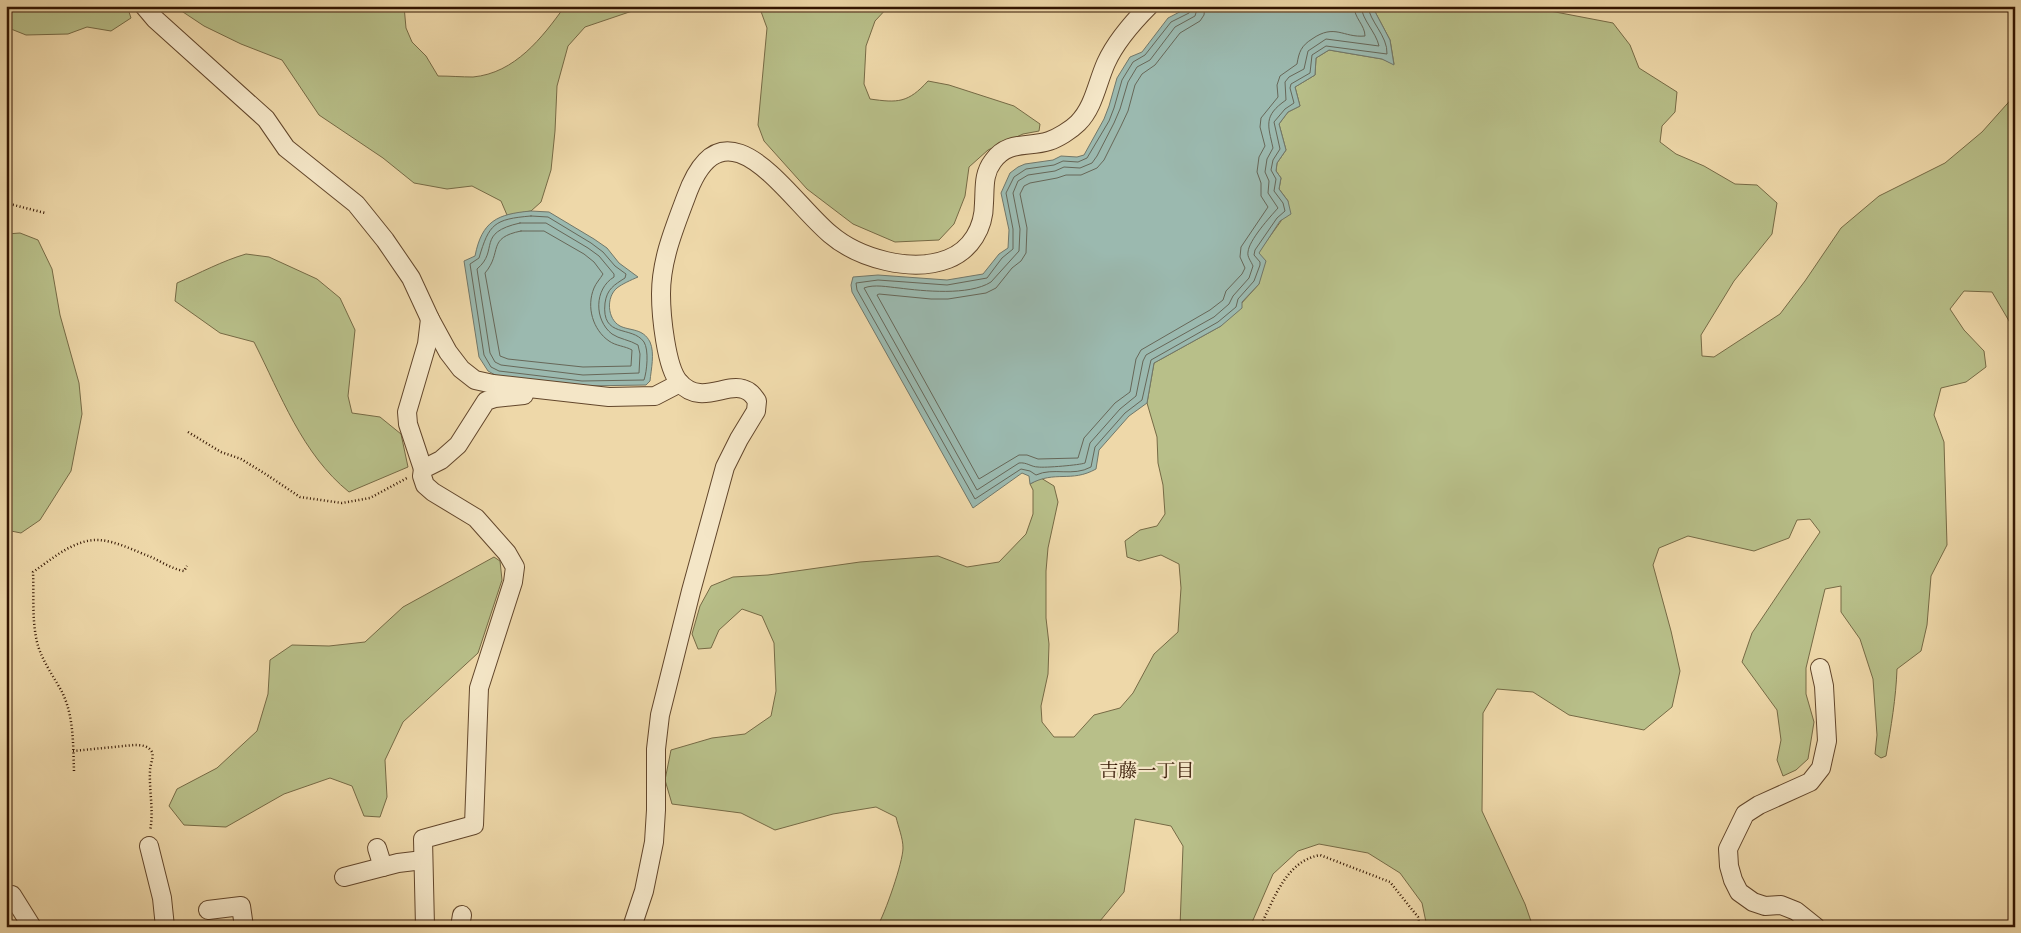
<svg xmlns="http://www.w3.org/2000/svg" width="2021" height="933" font-family="Vollkorn,'Noto Serif JP',serif">
  <style>
    .green { fill: #b8bf89; stroke: #766a45 }
    .water { fill: #9bb9af; stroke: #717769 }
    .lines { fill: none; stroke-linecap: round; stroke-linejoin: round }
    .shore { stroke: #676758; stroke-width: 1 }
    .street-casing { stroke: #62462b; stroke-width: 20 }
    .path { stroke: #331501; stroke-width: 2.5; stroke-dasharray: 1 2.5; stroke-linecap: butt }
    .street { stroke: #f4e6c7; stroke-width: 18 }
    .labels { text-anchor: middle; dominant-baseline: central; stroke-width: 4.5; stroke-linejoin: round; paint-order: stroke }
    .neighbourhood-label { font-size: 19px; fill: #331501; stroke: #f4e6c7 }
  </style>
  <rect width="100%" height="100%" fill="#eed8a9"/>
  <filter id="stains"><feTurbulence type="fractalNoise" baseFrequency=".004" numOctaves="4"/><feColorMatrix values="0 0 0 0 .2 0 0 0 0 .09 0 0 0 0 .02 0 0 0 .5 -.17"/></filter>
  <radialGradient id="worn" r=".72"><stop offset=".6" stop-color="#630" stop-opacity="0"/><stop offset="1" stop-color="#630" stop-opacity=".3"/></radialGradient>
  <!-- green -->
  <g class="green">
    <path d="M6,6H127L131,18L111,31L87,27L68,34L26,35L6,27Z"/>
    <path d="M174,6H404L406,28L412,42L426,56L438,76C450,76 462,77 473,77C515,73 542,38 565,6H647L585,27L568,46L557,86L555,131L551,170L541,202L531,211L507,215L501,201L472,186L447,189L414,183L383,158L319,115L282,60L241,44L204,26Z"/>
    <path d="M759,6H889L875,21L866,46L864,84L870,99C898,103 908,103 928,81L949,85L1014,106L1040,124L1039,131L1023,134L988,150L969,167L965,196L954,224L939,240L895,242L853,224L807,189L764,141L758,125L767,28Z"/>
    <path d="M1372,6H1524L1613,23L1630,45L1639,68L1677,92L1675,112L1662,126L1660,142L1676,154L1704,166L1735,184L1757,185L1777,203L1772,234L1734,281L1701,335L1702,356L1714,357L1780,314L1805,281L1841,228L1879,196L1945,163L1982,132L2015,95V341L2012,326L1992,292L1964,291L1950,309L1964,330L1984,351L1986,367L1966,382L1941,388L1934,415L1944,442L1947,545L1931,576L1927,625L1921,651L1897,669C1896,698 1891,727 1886,756L1881,758L1875,754L1877,735L1873,679L1860,639L1841,612V586L1825,589L1806,668V694L1814,722L1808,759L1796,770L1783,776L1777,760L1781,740L1777,710L1742,662L1752,633L1820,532L1810,519L1797,520L1789,538L1754,551L1688,536L1659,548L1653,565L1671,631L1680,671L1672,707L1644,730L1569,715L1533,692L1497,689L1483,713L1482,811L1525,904L1533,927H1427L1422,903L1400,873L1368,853L1319,844L1298,851L1273,874L1250,927H1180L1183,846L1171,826L1135,819L1124,892L1095,927H877C885,914 903,862 903,848C903,838 898,826 896,817L876,807L833,814L775,830L741,813L672,804L665,780L671,750L712,738L745,734L771,716L776,691L774,643L762,616L742,609L719,630L711,648L698,649L692,634L700,606L711,586L733,577L768,575L860,562L938,556L967,567L999,562L1026,534L1033,514V490L1030,484L1041,478L1054,486L1058,502L1048,548L1046,571V618L1049,644L1048,674L1041,706L1042,722L1054,737H1074L1094,715L1120,708L1133,693L1154,654L1178,632L1181,588L1179,564L1161,555L1139,561L1127,557L1125,541L1140,530L1157,526L1165,514L1163,485L1158,463L1157,437L1147,403L1154,363L1221,326L1259,284L1258,253L1281,221L1288,201L1279,189L1281,178L1276,171L1277,163L1286,150L1279,124L1288,112L1300,106L1295,87L1315,75L1316,58L1329,50L1382,59L1394,64L1390,40Z"/>
    <path d="M20,233L38,240L52,269L60,315L79,383L82,414L71,471L40,520L21,533L6,530V234Z"/>
    <path d="M246,254L269,257L317,279L340,298L355,330L348,396L352,413L380,417L401,434L408,467L349,492C302,454 281,395 254,342L220,333L175,301L177,283C200,273 222,261 246,254Z"/>
    <path d="M494,557L500,561L502,580L478,653L403,722L385,760L387,797L380,817L364,816L352,786L330,778L284,794L226,827L184,825L169,806L177,789L217,768L257,731L268,694L270,660L292,645L329,646L365,642L403,607Z"/>
  </g>
  <!-- water -->
  <g class="water">
    <path d="M1191,6H1372L1390,40L1394,65L1382,59L1329,50L1316,58L1315,75L1295,87L1300,106L1288,112L1279,124L1286,150L1277,163L1276,171L1281,178L1279,189L1288,201L1291,214L1280,221L1259,253L1266,261L1259,284L1242,302V308L1221,326L1154,363L1147,403L1129,416L1099,450L1096,469C1071,483 1055,470 1030,484L1029,476L1022,473L973,508L852,292L851,285L853,277L878,275L947,280L983,274L999,254L1008,248L1009,230L1001,193L1010,173L1018,167L1025,164L1053,160L1061,156L1077,157L1084,155L1104,119L1109,106L1117,78L1130,57L1142,52L1168,18Z"/>
    <path d="M531,211L549,212L594,239L607,248L619,263L638,277C631,280 622,284 617,288C606,297 607,319 620,326C630,331 643,328 650,342C655,353 651,370 650,381L646,385L582,386L497,376L488,371L479,357L464,261L475,256C482,221 497,214 531,211Z"/>
  </g>
  <g class="lines">
    <!-- shore -->
    <g class="shore">
      <path d="M1192,6L1189,13L1171,22L1145,55L1133,62L1122,80L1114,108L1109,121L1087,158L1078,162L1063,161L1054,165L1026,169L1014,177L1006,193L1013,229V249L1002,258L987,278L947,285L878,280L856,283L857,290L975,499L1021,469L1030,471L1036,475C1053,467 1073,477 1091,467L1095,447L1125,413L1142,400L1151,360L1218,322L1236,307L1238,299L1254,281L1260,265V262L1254,255L1255,250L1277,218L1285,211L1283,203L1274,191L1276,179L1271,170L1273,160L1280,149L1274,122L1285,109L1294,103L1290,88L1291,84L1310,73L1312,55L1326,46L1387,54C1388,36 1369,21 1368,6"/>
      <path d="M1198,6L1195,16L1175,27L1150,60L1137,67L1128,82L1120,109L1114,123L1097,156L1092,163L1080,168L1064,167L1055,171L1028,175L1018,181L1013,193L1020,229L1019,251L991,282C969,296 923,291 899,288C888,287 874,284 864,288L977,490L1019,463C1027,462 1031,467 1038,467C1045,468 1080,465 1085,463L1090,443L1120,409L1136,396L1143,361L1146,355L1214,317L1229,304L1233,296L1249,278L1253,266C1251,261 1247,257 1248,252C1249,240 1270,217 1278,208L1268,193L1269,181L1265,172L1267,159L1273,148C1268,125 1263,116 1286,100L1285,82L1289,77L1304,69L1308,51L1326,39L1379,46C1376,32 1362,20 1361,6"/>
      <path d="M1205,6L1204,15L1200,21L1180,33L1155,65L1142,74L1135,85L1128,111L1121,126L1104,160L1097,168L1081,175H1066L1057,178L1030,183L1024,186L1020,194L1027,228L1026,253L1021,261L1012,268L996,288L986,293L948,299H931L879,294L877,295L979,479L1019,455H1027L1038,459L1078,458L1084,438L1115,403L1130,392L1136,359L1141,350L1210,310L1223,300L1226,291L1242,274L1245,268L1240,257L1241,247L1268,207L1261,196V183L1257,172L1259,157L1265,146L1260,127L1261,118L1278,97L1277,85L1280,76L1297,64C1299,52 1301,46 1312,39C1335,23 1343,38 1365,36C1365,25 1354,18 1354,6"/>
      <path d="M531,216L548,217L591,243L603,252L615,266L626,274L625,278C614,285 607,289 605,303C601,339 632,325 644,342C649,350 647,371 644,380L582,381L499,371L491,367L484,355L470,264L479,258C489,224 494,219 531,216Z"/>
      <path d="M520,223H546L588,248L599,256L614,274V277C594,289 594,320 612,334C619,339 630,340 638,345L640,354L639,373L583,375L501,365L495,362L490,353L477,269C500,250 475,233 520,223Z"/>
      <path d="M521,231H544L584,254L594,262L603,274C600,279 596,283 594,288C586,307 593,330 609,341C616,346 625,346 632,350L631,366L583,367L508,359L500,356L485,273C503,252 486,238 521,231Z"/>
    </g>
    <!-- street casing -->
    <g class="street-casing">
      <g id="street">
        <path d="M144,6L155,19L266,119L286,148L356,204L385,240L411,278L430,319L448,352L461,369L475,380L493,384L609,397L655,396L680,383"/>
        <path d="M423,469L408,424L407,412L427,344L430,319"/>
        <path d="M149,846L162,898L165,927"/>
        <path d="M377,848L383,867"/>
        <path d="M344,877L398,863L423,860"/>
        <path d="M12,895L32,927"/>
        <path d="M208,910L241,906L244,927"/>
        <path d="M425,927L423,839L474,825L479,688L513,582L515,567L507,553L476,518L433,492L425,485L422,476L423,469L441,460L458,445L486,401L495,398L524,395"/>
        <path d="M460,927L462,915"/>
        <path d="M632,927L644,891L654,842L656,810V749L660,715L691,591L725,467L739,439L756,411L757,401C753,395 750,391 743,389C725,383 700,406 679,382C666,367 661,315 661,294C661,260 674,229 686,197C724,91 787,198 830,234C859,259 912,273 948,259C971,250 984,228 984,203C985,188 983,174 993,161C1008,140 1028,148 1049,141C1058,138 1071,130 1078,123C1094,107 1097,83 1106,63C1116,41 1132,23 1149,6"/>
        <path d="M1816,927L1796,911L1781,905L1765,906L1753,902L1739,892L1733,880L1729,866L1728,849L1745,814L1759,805L1810,782L1821,768L1827,741L1824,686L1820,668"/>
      </g>
    </g>
    <!-- path -->
    <g class="path">
      <path d="M6,203L45,213"/>
      <path d="M188,432L221,452L241,459L264,473L300,497L342,503L370,498L407,478"/>
      <path d="M73,751L134,745C140,745 148,745 152,752C154,757 150,765 150,771C149,791 154,811 150,831"/>
      <path d="M74,771C73,745 74,716 62,692C53,675 39,657 36,637C32,616 34,593 33,572C52,559 74,539 99,540C116,541 135,551 151,557C162,562 172,569 184,571L187,566"/>
      <path d="M1260,927C1274,899 1286,861 1320,855L1390,882L1418,917L1420,926"/>
    </g>
    <!-- street -->
    <use href="#street" class="street"/>
  </g>
  <g class="labels">
    <!-- neighbourhood labels -->
    <g class="neighbourhood-label">
      <text x="1147" y="772">吉藤一丁目</text>
    </g>
  </g>
  <!-- margin -->
  <rect width="2021" height="933" fill="none" stroke="#eed8a9" stroke-width="25"/>
  <rect x="8" y="8" width="2006" height="918" fill="none" stroke="#331501" stroke-width="2.5"/>
  <rect x="12" y="12" width="1996" height="908" fill="none" stroke="#331501"/>
  <rect width="100%" height="100%" filter="url(#stains)"/>
  <rect width="100%" height="100%" fill="url(#worn)"/>
</svg>
